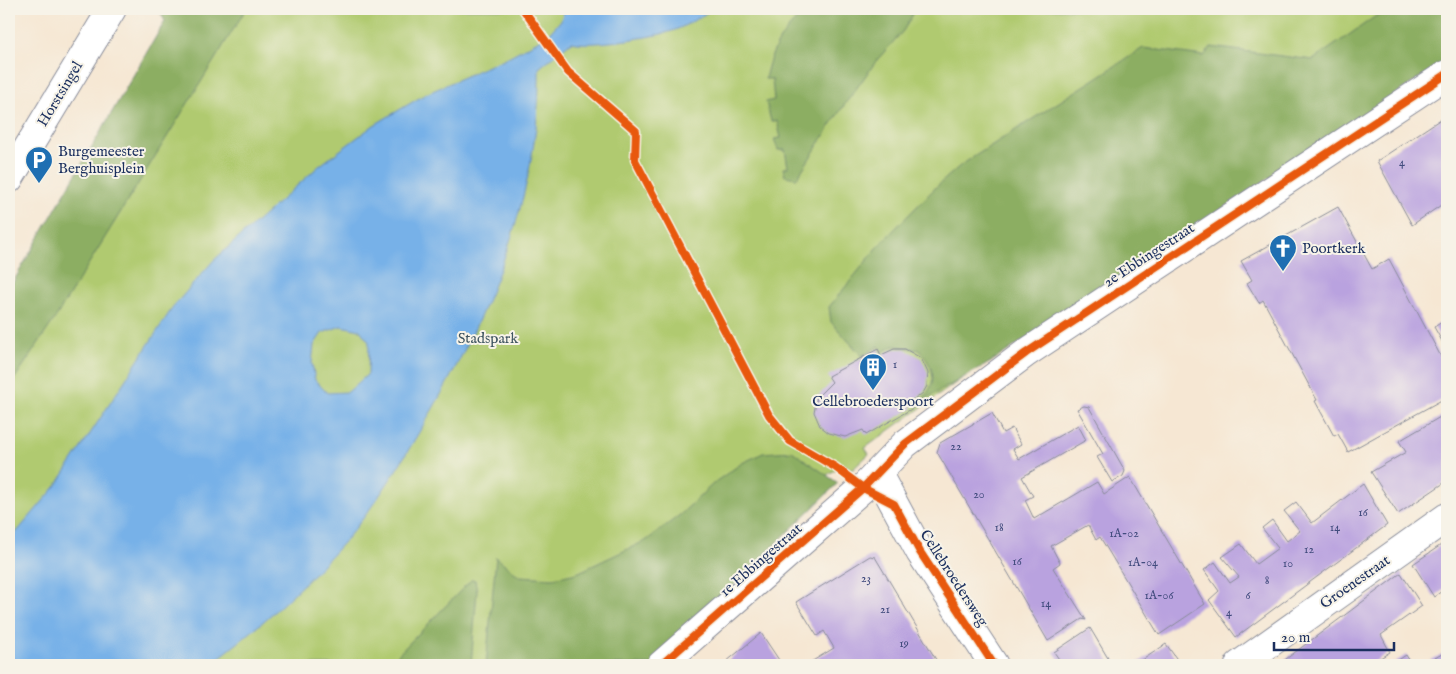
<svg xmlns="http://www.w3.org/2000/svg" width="1456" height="674" font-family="'IM FELL English',serif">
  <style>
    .green { fill: #b0ca70; stroke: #667c67 }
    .forest { fill: #8cae62; stroke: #546e60 }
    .water { fill: #77b1e8; stroke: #4970a3; fill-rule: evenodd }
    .building { fill: #b9a2df }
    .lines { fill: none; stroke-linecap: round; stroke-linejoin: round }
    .street-casing { stroke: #888b98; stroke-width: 30 }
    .street { stroke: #fff; stroke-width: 28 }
    .cycleway-casing { stroke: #f7f3e8; stroke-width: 11 }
    .cycleway { stroke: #e8590c; stroke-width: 8 }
    .labels { text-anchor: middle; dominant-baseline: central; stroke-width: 4; stroke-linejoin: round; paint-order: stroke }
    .number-label { font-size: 12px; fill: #424c7e }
    .street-label { font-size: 15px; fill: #1b2f5e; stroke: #f7f3e8 }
    .poi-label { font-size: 15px; fill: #1b2f5e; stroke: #f7f3e8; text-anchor: start }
    .park-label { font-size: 15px; fill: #405662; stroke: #f7f3e8 }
  </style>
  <rect width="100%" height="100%" fill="#f7f3e8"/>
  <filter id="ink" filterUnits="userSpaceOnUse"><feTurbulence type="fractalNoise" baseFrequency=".02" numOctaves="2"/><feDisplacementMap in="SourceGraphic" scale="10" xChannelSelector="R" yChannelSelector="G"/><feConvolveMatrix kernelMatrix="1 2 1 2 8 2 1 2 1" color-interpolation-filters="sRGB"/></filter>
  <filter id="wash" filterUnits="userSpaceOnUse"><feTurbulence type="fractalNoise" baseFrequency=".0096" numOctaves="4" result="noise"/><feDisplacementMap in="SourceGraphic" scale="20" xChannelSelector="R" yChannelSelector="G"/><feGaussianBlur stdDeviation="1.12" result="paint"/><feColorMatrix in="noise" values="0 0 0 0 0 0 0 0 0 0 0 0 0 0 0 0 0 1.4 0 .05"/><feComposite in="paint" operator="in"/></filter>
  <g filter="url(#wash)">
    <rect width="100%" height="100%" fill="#f6e7d3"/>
    <!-- green -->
    <path class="green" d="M189,9H1447L1003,349L865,448L869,454L852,470L843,464L783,506L622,665H9V323Z"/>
    <!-- forest -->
    <g class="forest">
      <path d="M158,9H246L54,320L9,387V289L165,21Z"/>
      <path d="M811,9H913L912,16L903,31L877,60L840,111L797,178L785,176L783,168L788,167L785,150H778L774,139L781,138L777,121H771L766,102L774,100L772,79H765C771,49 785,25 811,9Z"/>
      <path d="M1386,9H1447V60L991,362L920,402C938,382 936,372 920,350L894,346L882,352L879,346L862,356L831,322L829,307L882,242L936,187L961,165L1143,48L1204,56L1211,47L1313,60Z"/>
      <path d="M792,451L838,483L652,665H486L496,557L519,576L553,578L577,573L647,540L681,514L715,482L742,463L763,453Z"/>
      <path d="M472,579L475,580L477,591L471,665H388Z"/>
    </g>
    <!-- water -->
    <path class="water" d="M565,9H713C701,16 688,25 675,30C657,37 589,47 571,42L539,68C541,198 484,324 418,434C396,471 372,510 343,543C305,585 255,632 209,665H9V541L56,486L173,307L213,261L319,166L374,125L426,94L508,57L547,36L561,20ZM341,326L360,330L369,342L368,374L348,392L327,393L315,380L312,363L314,345L322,333Z"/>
    <g id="blocks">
      <!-- building -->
      <g class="building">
        <path d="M1447,115V201L1412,225L1377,161Z"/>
        <path d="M1338,207L1372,269L1389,259L1447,368V397L1348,452L1338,434L1334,436L1315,401L1317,400L1263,300L1259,303L1247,283L1252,280L1241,261Z"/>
        <path d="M1447,319V350L1434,327Z"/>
        <path d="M878,349L881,355L894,349H905L921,358L928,373L927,386L923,393L910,403L913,408L866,435L863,430L845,437L829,433L820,426L814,412L817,397L832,382L828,376Z"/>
        <path d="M1084,406L1089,407L1125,471L1123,476L1112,482L1097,457L1103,454L1077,409Z"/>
        <path d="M992,413L1003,433L1012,428L1021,444L1013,449L1019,459L1078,425L1086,440L1022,477L1033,496L1025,500L1034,519L1097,482L1104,494L1130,477L1205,604L1159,635L1100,537L1096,540L1088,525L1051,546L1060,563L1053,568L1086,620L1082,619L1048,641L937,452L940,443Z"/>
        <path d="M1447,413V481L1398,514L1371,472L1406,452L1399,441Z"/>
        <path d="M1363,484L1387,525L1236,637L1209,600L1219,591L1204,570L1215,562L1230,583L1239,577L1222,557L1241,544L1256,564L1278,548L1262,528L1272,520L1287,541L1300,531L1284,511L1296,502L1312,523Z"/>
        <path d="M1447,541V587L1434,597L1413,564Z"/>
        <path d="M870,556L875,557L938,663L945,665H806L834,648L824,631L817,636L796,602Z"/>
        <path d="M1401,573L1422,606L1381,635L1390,652L1369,665H1278Z"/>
        <path d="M1090,628L1112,665H1063L1054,652Z"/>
        <path d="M761,633L779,660L772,665H728L726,662Z"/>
        <path d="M1166,644L1181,665H1135Z"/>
        <path d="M1447,651V665H1423Z"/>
        <path d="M1406,655L1412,665H1391Z"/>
      </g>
    </g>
  </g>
  <g filter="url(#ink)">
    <use href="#blocks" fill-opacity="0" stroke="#888b98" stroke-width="1"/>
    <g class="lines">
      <!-- street casing -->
      <g class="street-casing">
        <g id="street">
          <path d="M9,179L112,9"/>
          <path d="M878,474L920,552L994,665"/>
          <path d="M661,665L863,488L905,444L1026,353L1447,74"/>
          <path d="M1239,665L1447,517"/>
        </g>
      </g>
      <!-- street -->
      <use href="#street" class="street"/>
      <!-- cycleway casing -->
      <g class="cycleway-casing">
        <g id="cycleway">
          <path d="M523,9L568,72L636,131L635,160L769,415L790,441L835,467L863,488L894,504L920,552L994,665"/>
          <path d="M661,665L863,488L905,444L1026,353L1447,74"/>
        </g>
      </g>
      <!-- cycleway -->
      <use href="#cycleway" class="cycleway"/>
    </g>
  </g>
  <!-- icons -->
  <defs>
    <g id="parking-pin" transform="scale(1.4375)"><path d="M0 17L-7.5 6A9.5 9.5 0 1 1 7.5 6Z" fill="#1f6fb2" stroke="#f7f3e8"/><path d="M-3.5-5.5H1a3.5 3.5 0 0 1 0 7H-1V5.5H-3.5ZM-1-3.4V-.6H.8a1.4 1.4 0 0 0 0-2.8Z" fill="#fff"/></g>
    <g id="church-pin" transform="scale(1.4375)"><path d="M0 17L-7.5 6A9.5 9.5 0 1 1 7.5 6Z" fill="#1f6fb2" stroke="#f7f3e8"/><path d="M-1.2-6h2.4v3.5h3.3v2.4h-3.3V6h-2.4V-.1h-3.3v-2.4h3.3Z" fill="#fff"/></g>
    <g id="building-pin" transform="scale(1.4375)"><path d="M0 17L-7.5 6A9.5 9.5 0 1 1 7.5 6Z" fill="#1f6fb2" stroke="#f7f3e8"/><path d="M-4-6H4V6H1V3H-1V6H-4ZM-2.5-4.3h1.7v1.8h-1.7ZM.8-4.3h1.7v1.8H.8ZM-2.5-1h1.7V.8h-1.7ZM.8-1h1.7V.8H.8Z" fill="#fff"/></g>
  </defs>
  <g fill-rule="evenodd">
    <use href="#parking-pin" x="39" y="160"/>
    <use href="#church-pin" x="1283" y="248"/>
    <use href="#building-pin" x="873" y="367"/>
  </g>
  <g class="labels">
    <!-- number labels -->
    <g class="number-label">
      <text x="1402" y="162">4</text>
      <text x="895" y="364">1</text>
      <text x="956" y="446">22</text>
      <text x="979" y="494">20</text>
      <text x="1363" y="512">16</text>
      <text x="999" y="527">18</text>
      <text x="1335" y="527">14</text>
      <text x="1124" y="533">1A-02</text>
      <text x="1309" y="549">12</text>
      <text x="1017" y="561">16</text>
      <text x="1143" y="562">1A-04</text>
      <text x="1288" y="563">10</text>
      <text x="866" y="578">23</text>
      <text x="1267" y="580">8</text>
      <text x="1159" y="595">1A-06</text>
      <text x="1248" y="595">6</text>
      <text x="1046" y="603">14</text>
      <text x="885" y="609">21</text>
      <text x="1229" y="612">4</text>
      <text x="904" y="643">19</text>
    </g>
    <!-- street labels -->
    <g class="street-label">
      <text transform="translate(60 94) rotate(-59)">Horstsingel</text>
      <text transform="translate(1149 255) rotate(-33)">2e Ebbingestraat</text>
      <text transform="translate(761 560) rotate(-41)">1e Ebbingestraat</text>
      <text transform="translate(954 578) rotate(57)">Cellebroedersweg</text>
      <text transform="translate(1355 582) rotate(-35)">Groenestraat</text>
    </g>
    <!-- poi labels -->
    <g class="poi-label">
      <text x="58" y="151">Burgemeester<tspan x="58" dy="17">Berghuisplein</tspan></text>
      <text x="1302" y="248">Poortkerk</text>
      <text x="873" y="401" text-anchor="middle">Cellebroederspoort</text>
    </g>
    <!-- park labels -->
    <g class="park-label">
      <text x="488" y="338">Stadspark</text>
    </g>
  </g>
  <!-- margin -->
  <rect width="1456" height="674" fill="none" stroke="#f7f3e8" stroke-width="30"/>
  <!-- scale -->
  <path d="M1274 642v8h120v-8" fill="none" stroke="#1b2f5e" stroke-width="2.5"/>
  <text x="1281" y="642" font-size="15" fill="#1b2f5e" stroke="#f7f3e8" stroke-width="4" paint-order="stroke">20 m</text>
</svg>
